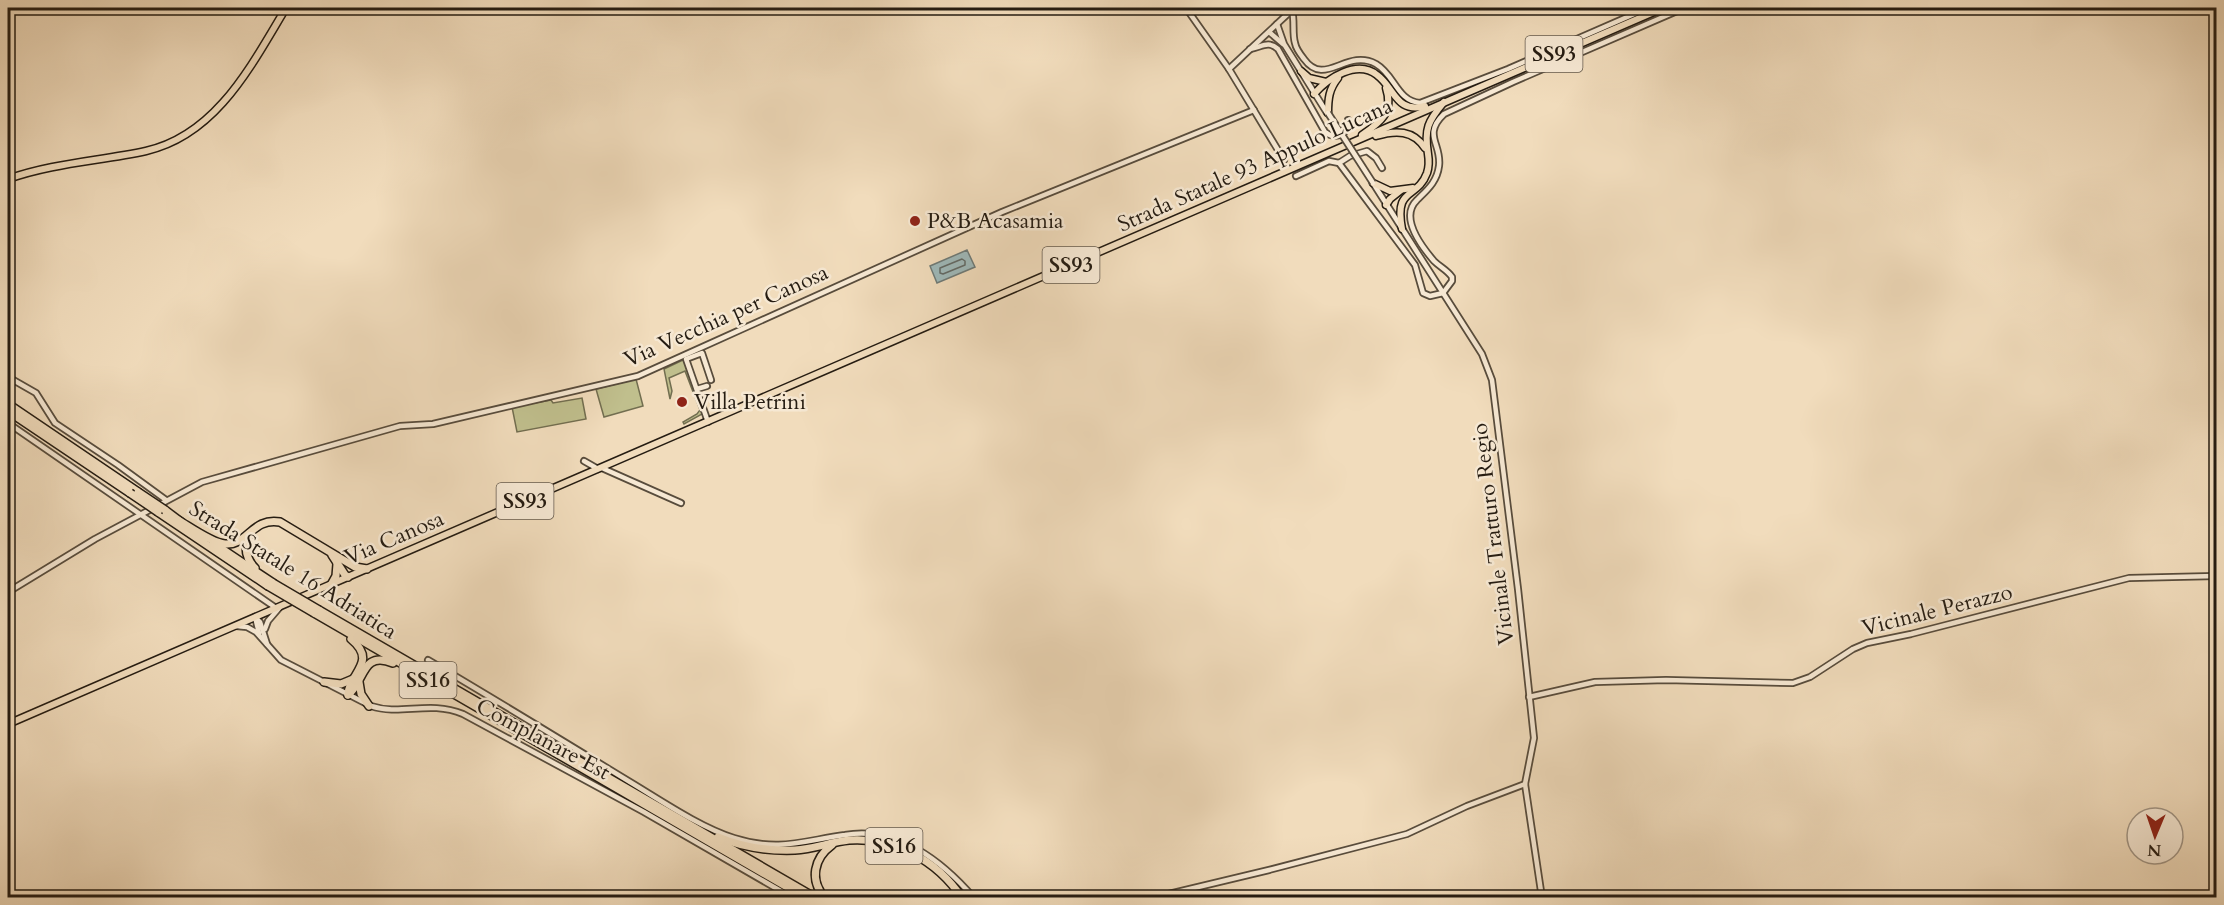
<svg xmlns="http://www.w3.org/2000/svg" width="2224" height="905" font-family="Cardo,serif">
  <style>
    .green { fill: #c0bf8d; stroke: #726e50; stroke-width: 1.5 }
    .water { fill: #9eb9ba; stroke: #6e7a77; stroke-width: 1.5 }
    .lines { fill: none; stroke-linecap: round; stroke-linejoin: round }
    .shore { stroke: #626a66; stroke-width: 1.5 }
    .minor-casing { stroke: #584c3c; stroke-width: 8 }
    .major-casing { stroke: #251c12; stroke-width: 9 }
    .highway-casing { stroke: #251c12; stroke-width: 10 }
    .minor { stroke: #f6e8d3; stroke-width: 4.5 }
    .major { stroke: #f1dcbc; stroke-width: 6 }
    .highway { stroke: #f1dcbc; stroke-width: 7 }
    .minor-bridge-casing { stroke: #584c3c; stroke-width: 8; stroke-linecap: butt }
    .highway-bridge-casing { stroke: #251c12; stroke-width: 10; stroke-linecap: butt }
    .minor-bridge { stroke: #f6e8d3; stroke-width: 4.5 }
    .highway-bridge { stroke: #f1dcbc; stroke-width: 7 }
    .poi-dot { fill: #8f2418; stroke: #f6e8d3; stroke-width: 2 }
    .labels { text-anchor: middle; dominant-baseline: central; stroke-width: 5; stroke-linejoin: round; paint-order: stroke }
    .shield { fill: #f6e8d3; stroke: #64594c; stroke-width: 1.5 }
    .shield-label { font-size: 21px; font-weight: bold; fill: #251c12 }
    .street-label { font-size: 22px; fill: #251c12; stroke: #f6e8d3 }
    .poi-label { font-size: 22px; fill: #251c12; stroke: #f6e8d3; text-anchor: start }
  </style>
  <rect width="100%" height="100%" fill="#f1dcbc"/>
  <filter id="stains"><feTurbulence type="fractalNoise" baseFrequency=".00333" numOctaves="4"/><feColorMatrix values="0 0 0 0 .2 0 0 0 0 .09 0 0 0 0 .02 0 0 0 .5 -.17"/></filter>
  <radialGradient id="worn" r=".72"><stop offset=".6" stop-color="#630" stop-opacity="0"/><stop offset="1" stop-color="#630" stop-opacity=".3"/></radialGradient>
  <!-- green -->
  <g class="green">
    <path d="M685,359L704,413L684,424L683,422L697,414L700,410L685,371L669,378L672,391L670,399L664,369Z"/>
    <path d="M636,379L643,406L604,417L596,389Z"/>
    <path d="M582,398L586,419L517,432L512,407L551,400L553,403Z"/>
  </g>
  <!-- water -->
  <path class="water" d="M967,250L975,267L937,283L930,266Z"/>
  <g class="lines">
    <!-- shore -->
    <path class="shore" d="M962,259L965,261V265L943,274L940,273V268Z"/>
    <!-- minor casing -->
    <g class="minor-casing">
      <g id="minor">
        <path d="M1186,8L1229,69L1284,160"/>
        <path d="M1292,10C1295,21 1292,33 1295,43C1296,49 1300,54 1304,59C1325,88 1346,48 1376,64C1395,75 1397,101 1420,103L1508,69L1648,8"/>
        <path d="M1277,24L1284,44L1327,113"/>
        <path d="M1269,32L1283,44"/>
        <path d="M1250,49C1262,47 1268,40 1278,49L1325,132C1336,141 1350,133 1348,120"/>
        <path d="M1229,69L1294,8"/>
        <path d="M1339,163L1350,156L1367,151L1376,158L1382,168"/>
        <path d="M1296,176L1329,161L1339,163L1415,265L1423,293L1430,296L1443,293"/>
        <path d="M1373,183L1482,354L1492,380L1518,589L1534,738L1525,784L1542,898"/>
        <path d="M1443,293L1452,281V277C1447,270 1440,267 1434,261C1422,247 1399,217 1417,200C1427,190 1437,182 1439,166C1442,144 1422,135 1444,114L1513,82L1684,8"/>
        <path d="M8,377L36,393L55,423L118,465L166,500"/>
        <path d="M697,389L707,386"/>
        <path d="M708,422L686,359L702,353L711,380"/>
        <path d="M8,423L276,608"/>
        <path d="M584,461L598,469"/>
        <path d="M602,468L681,503"/>
        <path d="M8,592L95,539L202,482L400,426L433,424L638,376L1002,212L1254,110"/>
        <path d="M255,617L260,622L267,644"/>
        <path d="M255,617L259,633"/>
        <path d="M236,626L247,627L256,632L281,660L371,706C401,716 429,700 463,714L644,812L793,898"/>
        <path d="M265,629L268,621L280,607"/>
        <path d="M428,660C496,700 563,741 630,782C660,800 701,828 734,838C779,852 802,841 845,835C897,826 942,861 974,898"/>
        <path d="M1529,697L1595,682L1666,680L1793,683L1810,677L1853,649L1867,643L1911,634L2129,578L2216,576"/>
        <path d="M1152,898L1269,870L1407,834L1467,806L1525,784"/>
      </g>
    </g>
    <!-- major casing -->
    <g class="major-casing">
      <g id="major">
        <path d="M1301,71L1309,78L1326,82"/>
        <path d="M1314,94C1328,78 1357,59 1377,75C1395,88 1396,114 1425,106"/>
        <path d="M1328,113C1328,99 1329,89 1338,78"/>
        <path d="M1362,135C1381,122 1394,112 1386,88"/>
        <path d="M1376,136C1396,130 1413,130 1425,148"/>
        <path d="M8,179C53,163 100,161 146,151C217,135 252,64 286,8"/>
        <path d="M1373,183L1390,191L1413,188"/>
        <path d="M1386,205L1390,199L1400,191"/>
        <path d="M1402,229C1394,186 1417,200 1427,173C1429,167 1429,160 1428,154C1424,129 1428,121 1444,102"/>
        <path d="M8,724L1663,8"/>
      </g>
    </g>
    <!-- highway casing -->
    <g class="highway-casing">
      <g id="highway">
        <path d="M8,404L138,492"/>
        <path d="M8,411L130,493"/>
        <path d="M165,510L181,522"/>
        <path d="M158,512L268,586"/>
        <path d="M178,520C190,527 212,543 225,544C248,546 252,517 280,522L355,567L367,569"/>
        <path d="M249,534C244,547 245,558 255,568"/>
        <path d="M213,543L273,583"/>
        <path d="M332,555L345,575L348,577"/>
        <path d="M331,585L336,576L337,564"/>
        <path d="M319,610L816,898"/>
        <path d="M314,613L806,898"/>
        <path d="M324,682L341,684L353,679"/>
        <path d="M359,682L361,694L369,706"/>
        <path d="M348,695C365,682 361,650 393,663"/>
        <path d="M348,695C348,674 379,662 351,639"/>
        <path d="M718,837C742,847 769,851 795,850C813,849 831,842 849,840C894,837 937,860 962,898"/>
        <path d="M825,898C809,880 814,858 832,845"/>
      </g>
    </g>
    <!-- minor -->
    <use href="#minor" class="minor"/>
    <!-- major -->
    <use href="#major" class="major"/>
    <!-- highway -->
    <use href="#highway" class="highway"/>
    <!-- minor-bridge casing -->
    <g class="minor-bridge-casing">
      <path id="minor-bridge" d="M1328,113L1373,183"/>
    </g>
    <!-- highway-bridge casing -->
    <g class="highway-bridge-casing">
      <g id="highway-bridge">
        <path d="M138,492L165,510"/>
        <path d="M130,493L158,512"/>
        <path d="M273,583L319,610"/>
        <path d="M268,586L314,613"/>
      </g>
    </g>
    <!-- minor-bridge -->
    <use href="#minor-bridge" class="minor-bridge"/>
    <!-- highway-bridge -->
    <use href="#highway-bridge" class="highway-bridge"/>
  </g>
  <!-- markers -->
  <g class="poi-dot">
    <circle cx="915" cy="221" r="6"/>
    <circle cx="682" cy="402" r="6"/>
  </g>
  <g class="labels">
    <!-- shield labels -->
    <g class="shield">
      <rect x="1525.5" y="36" width="57" height="36" rx="4.5"/>
      <rect x="1042.5" y="247" width="57" height="36" rx="4.5"/>
      <rect x="496.5" y="483" width="57" height="36" rx="4.5"/>
      <rect x="399.5" y="662" width="57" height="36" rx="4.5"/>
      <rect x="865.5" y="828" width="57" height="36" rx="4.5"/>
    </g>
    <g class="shield-label">
      <text x="1554" y="54">SS93</text>
      <text x="1071" y="265">SS93</text>
      <text x="525" y="501">SS93</text>
      <text x="428" y="680">SS16</text>
      <text x="894" y="846">SS16</text>
    </g>
    <!-- street labels -->
    <g class="street-label">
      <text transform="translate(1255 165) rotate(-24)">Strada Statale 93 Appulo Lucana</text>
      <text transform="translate(726 316) rotate(-24)">Via Vecchia per Canosa</text>
      <text transform="translate(1493 534) rotate(-97)">Vicinale Tratturo Regio</text>
      <text transform="translate(394 538) rotate(-23)">Via Canosa</text>
      <text transform="translate(293 570) rotate(32)">Strada Statale 16 Adriatica</text>
      <text transform="translate(1937 610) rotate(-14)">Vicinale Perazzo</text>
      <text transform="translate(543 739) rotate(28)">Complanare Est</text>
    </g>
    <!-- poi labels -->
    <g class="poi-label">
      <text x="927" y="221">P&amp;B Acasamia</text>
      <text x="694" y="402">Villa Petrini</text>
    </g>
  </g>
  <!-- margin -->
  <rect width="2224" height="905" fill="none" stroke="#f1dcbc" stroke-width="30"/>
  <rect x="9" y="9" width="2206" height="887" fill="none" stroke="#251c12" stroke-width="3"/>
  <rect x="15" y="15" width="2194" height="875" fill="none" stroke="#251c12" stroke-width="1.5"/>
  <!-- north arrow -->
  <g transform="translate(2155 836) rotate(182)"><circle r="28" fill="#f6e8d3" stroke="#a29686" stroke-width="1.5"/>
  <path d="M0-4.5L10 22L0 15L-10 22Z" fill="#8f2418"/>
  <text y="-9" font-size="16" font-weight="bold" text-anchor="middle" fill="#251c12">N</text>
  </g>
  <rect width="100%" height="100%" filter="url(#stains)"/>
  <rect width="100%" height="100%" fill="url(#worn)"/>
</svg>
